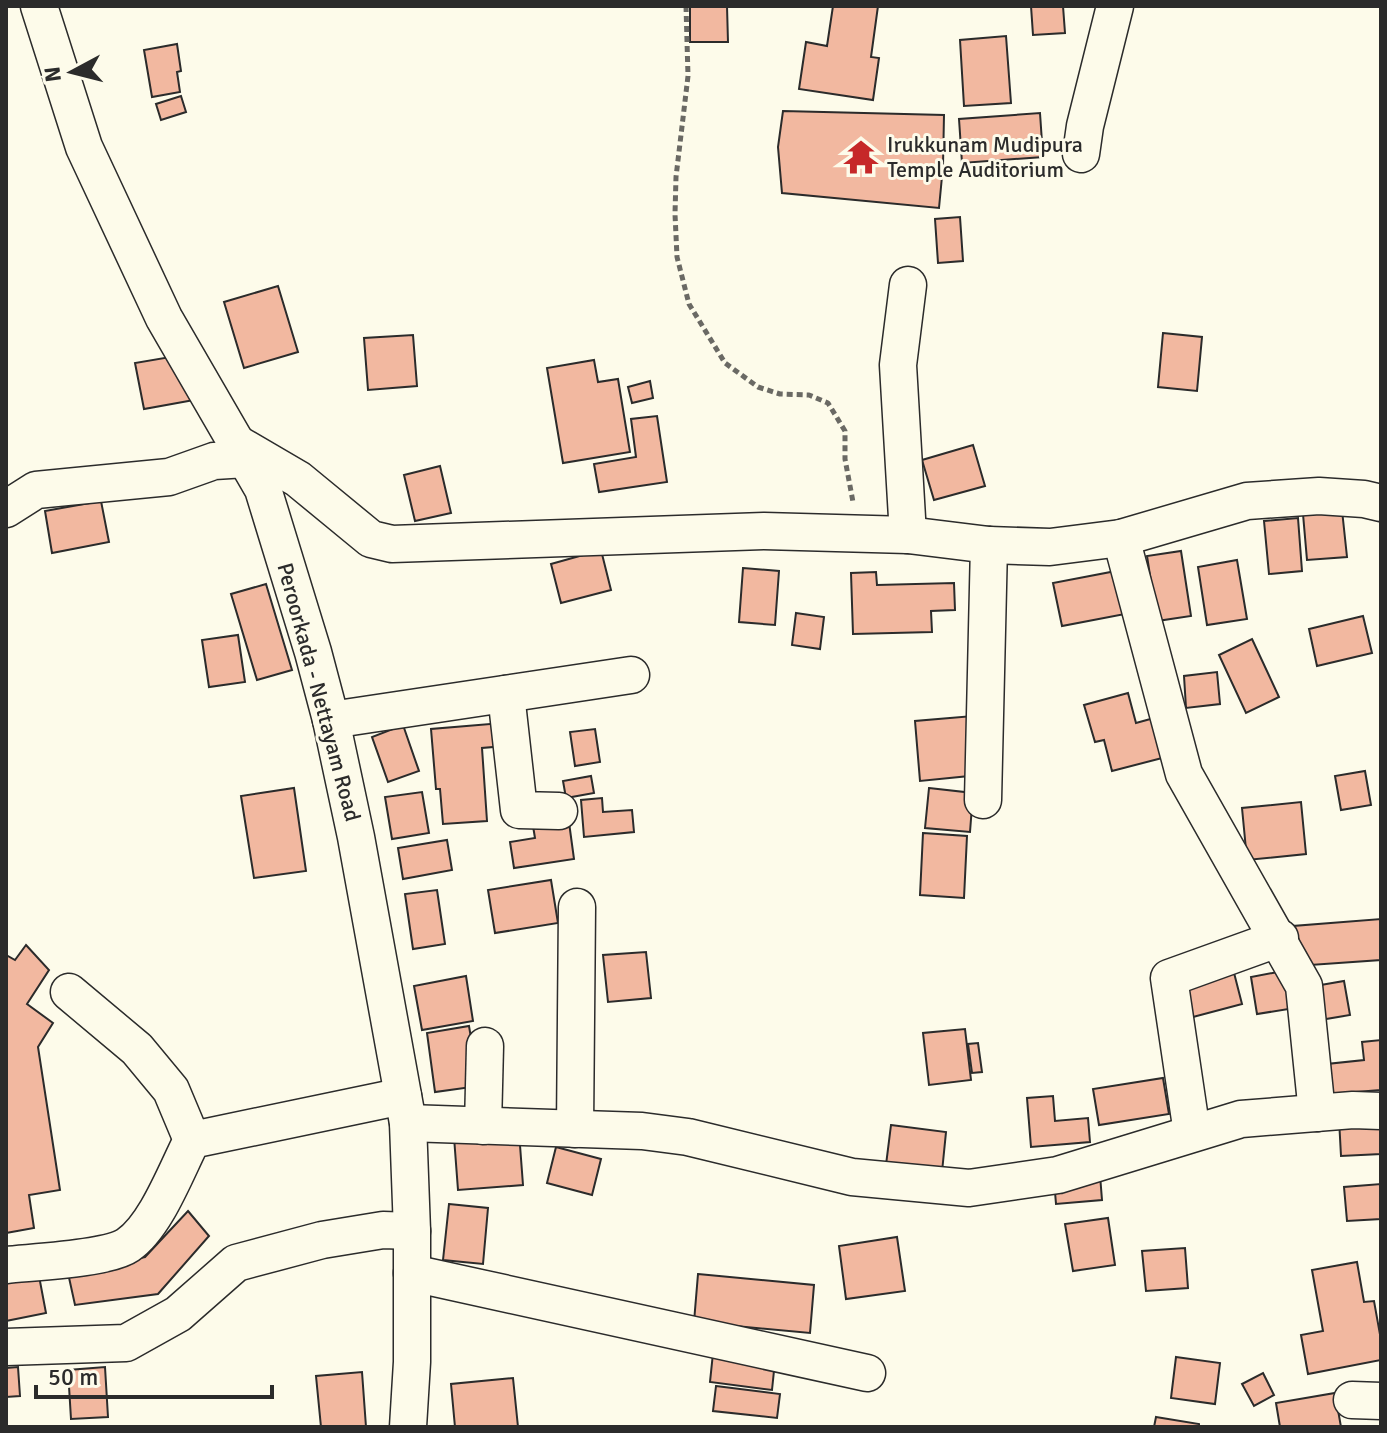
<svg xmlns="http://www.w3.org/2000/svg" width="1387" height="1433" font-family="Signika,sans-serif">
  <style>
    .building { fill: #f2b8a0; stroke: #2b2b2b; stroke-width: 2 }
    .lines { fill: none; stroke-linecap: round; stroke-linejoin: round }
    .minor-casing { stroke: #2b2b2b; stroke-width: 39 }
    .path { stroke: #6a6964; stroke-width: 5; stroke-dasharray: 6 4; stroke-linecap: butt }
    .minor { stroke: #fdfbea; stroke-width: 36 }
    .labels { text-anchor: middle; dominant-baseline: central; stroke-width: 6; stroke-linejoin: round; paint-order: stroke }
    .poi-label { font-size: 22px; fill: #2b2b2b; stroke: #fdfbea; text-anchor: start }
    .street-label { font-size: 22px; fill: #2b2b2b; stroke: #fdfbea }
  </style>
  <rect width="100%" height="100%" fill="#fdfbea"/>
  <!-- building -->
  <g class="building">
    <path d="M690,6H727L728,42H690Z"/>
    <path d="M833,6H878L871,57L879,58L873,100L799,89L806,42L827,46Z"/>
    <path d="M1031,6H1063L1065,33L1033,35Z"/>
    <path d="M1006,36L1011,103L964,106L960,40Z"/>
    <path d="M177,44L181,71L177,72L180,92L152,97L144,50Z"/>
    <path d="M181,96L186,112L161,120L156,104Z"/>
    <path d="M783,111L944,115L943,166L939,208L782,193L778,147Z"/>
    <path d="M1040,113L1043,157L962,163L959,119Z"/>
    <path d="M960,217L963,261L938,263L935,219Z"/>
    <path d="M278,286L298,352L244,368L224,302Z"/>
    <path d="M1163,333L1202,337L1197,391L1158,387Z"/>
    <path d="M413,335L417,386L368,390L364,338Z"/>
    <path d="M176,356L194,400L144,409L135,363Z"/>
    <path d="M594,360L598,382L618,379L630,452L563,463L547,368Z"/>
    <path d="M650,381L653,398L632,403L628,387Z"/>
    <path d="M657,416L667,482L599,492L594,464L636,457L631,419Z"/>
    <path d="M973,445L985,486L934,500L922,460Z"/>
    <path d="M440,466L451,513L415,521L404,475Z"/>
    <path d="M101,501L109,542L52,553L45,511Z"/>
    <path d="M1342,510L1347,557L1307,560L1303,514Z"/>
    <path d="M1298,518L1302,571L1269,574L1264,521Z"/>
    <path d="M601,550L611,590L561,603L551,564Z"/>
    <path d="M1181,551L1191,616L1157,621L1147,556Z"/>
    <path d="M1237,560L1247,619L1207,625L1198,567Z"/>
    <path d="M743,568L779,571L775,625L739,622Z"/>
    <path d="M1116,571L1125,614L1062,626L1053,583Z"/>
    <path d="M876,572L877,585L954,583L955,610L931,611L932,632L853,634L851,573Z"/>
    <path d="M266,584L292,670L257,680L231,594Z"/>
    <path d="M796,613L824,617L820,649L792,645Z"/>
    <path d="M1363,616L1372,653L1317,666L1309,629Z"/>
    <path d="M238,635L245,682L209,687L202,640Z"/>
    <path d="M1252,639L1279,697L1246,713L1219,655Z"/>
    <path d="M1217,672L1220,704L1186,708L1184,676Z"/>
    <path d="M1128,693L1136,723L1154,718L1166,757L1112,771L1104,740L1095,742L1084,705Z"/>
    <path d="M973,716L979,775L920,781L915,721Z"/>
    <path d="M502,723L505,746L482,748L487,821L443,824L440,789H436L431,729Z"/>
    <path d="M403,725L419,771L388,782L372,737Z"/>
    <path d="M595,729L600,762L575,766L570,732Z"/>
    <path d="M1365,771L1371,805L1341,810L1335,776Z"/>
    <path d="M591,776L594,793L566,798L563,781Z"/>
    <path d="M294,788L306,871L254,878L241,796Z"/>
    <path d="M929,788L973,793L970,832L925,828Z"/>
    <path d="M422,792L429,833L392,839L385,797Z"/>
    <path d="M602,798L603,812L632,810L634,832L584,837L581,800Z"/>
    <path d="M1301,802L1306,854L1247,860L1242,808Z"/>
    <path d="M568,815L574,859L514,868L510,842L535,838L532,820Z"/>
    <path d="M923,833L967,836L964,898L920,895Z"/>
    <path d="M447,840L452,870L403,879L398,848Z"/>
    <path d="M551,880L558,923L495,933L488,890Z"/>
    <path d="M437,890L445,944L413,949L405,894Z"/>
    <path d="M1381,919V960L1296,966L1293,926Z"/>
    <path d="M26,945L49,970L27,1004L53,1023L38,1047L60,1190L29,1195L34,1228L6,1233V955L15,960Z"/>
    <path d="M646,952L651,998L608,1002L603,955Z"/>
    <path d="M1232,965L1242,1004L1193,1017L1182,979Z"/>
    <path d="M1294,969L1301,1007L1257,1014L1251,977Z"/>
    <path d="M466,976L473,1021L422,1030L414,986Z"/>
    <path d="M1344,981L1350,1015L1314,1021L1309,987Z"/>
    <path d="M469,1026L479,1086L435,1092L427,1033Z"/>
    <path d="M965,1029L971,1080L929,1085L923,1033Z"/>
    <path d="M1381,1040V1090L1330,1094L1327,1064L1364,1060L1362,1042Z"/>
    <path d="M978,1043L982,1072L972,1073L968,1044Z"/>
    <path d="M1163,1078L1169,1114L1099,1125L1093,1089Z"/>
    <path d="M1053,1096L1055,1121L1088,1118L1090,1142L1031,1147L1027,1098Z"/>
    <path d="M1381,1116V1154L1341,1156L1339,1119Z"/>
    <path d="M891,1125L946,1132L942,1172L886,1165Z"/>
    <path d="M519,1132L523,1185L458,1190L454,1137Z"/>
    <path d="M556,1147L601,1159L592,1195L547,1183Z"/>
    <path d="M1100,1175L1102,1200L1056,1204L1054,1180Z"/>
    <path d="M1381,1184V1219L1347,1221L1344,1187Z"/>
    <path d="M449,1204L488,1208L483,1264L443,1260Z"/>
    <path d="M188,1211L209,1236L158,1294L75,1305L68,1273L145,1257Z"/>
    <path d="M1108,1218L1115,1265L1073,1271L1065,1224Z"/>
    <path d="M897,1237L905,1291L846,1299L839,1246Z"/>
    <path d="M1185,1248L1188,1288L1146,1291L1142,1251Z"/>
    <path d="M1357,1262L1364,1302L1374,1301L1381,1340V1360L1308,1374L1301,1335L1323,1331L1312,1270Z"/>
    <path d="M698,1274L814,1285L810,1333L694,1322Z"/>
    <path d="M39,1276L46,1313L6,1321V1282Z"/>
    <path d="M713,1353L775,1361L772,1390L710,1382Z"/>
    <path d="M1176,1357L1220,1363L1215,1404L1171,1398Z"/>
    <path d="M18,1367L20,1396L6,1397V1368Z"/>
    <path d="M105,1367L108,1417L71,1419L68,1370Z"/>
    <path d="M362,1372L366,1427H321L316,1376Z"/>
    <path d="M1263,1373L1274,1395L1254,1406L1242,1384Z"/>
    <path d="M513,1378L518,1427H455L451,1384Z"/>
    <path d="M716,1386L780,1394L777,1418L713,1411Z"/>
    <path d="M1335,1393L1341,1427H1280L1276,1403Z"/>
    <path d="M1156,1417L1199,1424V1427H1154Z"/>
  </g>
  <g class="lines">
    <!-- minor casing -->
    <g class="minor-casing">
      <g id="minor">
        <path d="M39,6L84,147L164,318L263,489L313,652L331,720L356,837L408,1123L412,1231V1362L408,1427"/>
        <path d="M1081,154L1085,126L1115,6"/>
        <path d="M238,444L298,479L371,539L392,544L764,531L908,535L989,545L1050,547L1121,538L1247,501L1319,496L1364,499L1381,503"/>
        <path d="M6,509L36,490L169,477L214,461L246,459"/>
        <path d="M908,535L898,365L908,285"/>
        <path d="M1121,538L1184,774L1304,986L1317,1113"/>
        <path d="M506,694L519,810L559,811"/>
        <path d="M331,720L631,675"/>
        <path d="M983,800L989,545"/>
        <path d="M69,992L137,1049L171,1090L192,1140"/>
        <path d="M408,1123L642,1131L688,1137L852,1177L969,1188L1058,1175L1241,1119L1353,1110L1381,1111"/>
        <path d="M483,1126L485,1046"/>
        <path d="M575,1129L577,907"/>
        <path d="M1192,1133L1169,978L1280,938"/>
        <path d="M6,1265C33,1262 108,1259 128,1245C156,1226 176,1171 192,1140L403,1096"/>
        <path d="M412,1273L867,1373"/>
        <path d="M6,1347L126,1343L178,1314L236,1263L322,1240L383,1230L412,1231"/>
        <path d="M1352,1400L1381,1401"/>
      </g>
    </g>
    <!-- path -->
    <path class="path" d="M686,6L688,76L676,177L675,214L677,257L689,304L725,363L758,387L780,394L809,395L828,403L845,431V459L853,502"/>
    <!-- minor -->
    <use href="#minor" class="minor"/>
  </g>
  <!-- icons -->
  <defs>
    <g id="temple-bare" transform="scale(2.76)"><path d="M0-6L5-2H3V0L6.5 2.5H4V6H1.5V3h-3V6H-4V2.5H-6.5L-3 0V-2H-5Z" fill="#c62828" stroke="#fdfbea" stroke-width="2.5" paint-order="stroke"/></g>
  </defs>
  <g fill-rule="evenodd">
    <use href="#temple-bare" x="861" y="157"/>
  </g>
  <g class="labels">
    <!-- poi labels -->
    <g class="poi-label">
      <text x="887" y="144">Irukkunam Mudipura<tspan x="887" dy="25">Temple Auditorium</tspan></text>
    </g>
    <!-- street labels -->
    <g class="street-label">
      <text transform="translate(319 692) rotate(75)">Peroorkada - Nettayam Road</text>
    </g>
  </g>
  <!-- border -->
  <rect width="1387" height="1433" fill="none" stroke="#2b2b2b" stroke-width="16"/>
  <!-- north arrow -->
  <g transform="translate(72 72) rotate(263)" stroke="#fdfbea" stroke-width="6" paint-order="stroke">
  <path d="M0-6L14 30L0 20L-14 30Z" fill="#2b2b2b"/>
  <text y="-12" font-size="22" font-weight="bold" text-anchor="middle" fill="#2b2b2b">N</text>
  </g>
  <!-- scale -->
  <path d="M36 1385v12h236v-12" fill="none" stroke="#2b2b2b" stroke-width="4"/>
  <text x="48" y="1385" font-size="24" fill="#2b2b2b" stroke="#fdfbea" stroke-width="6" paint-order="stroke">50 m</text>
</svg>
